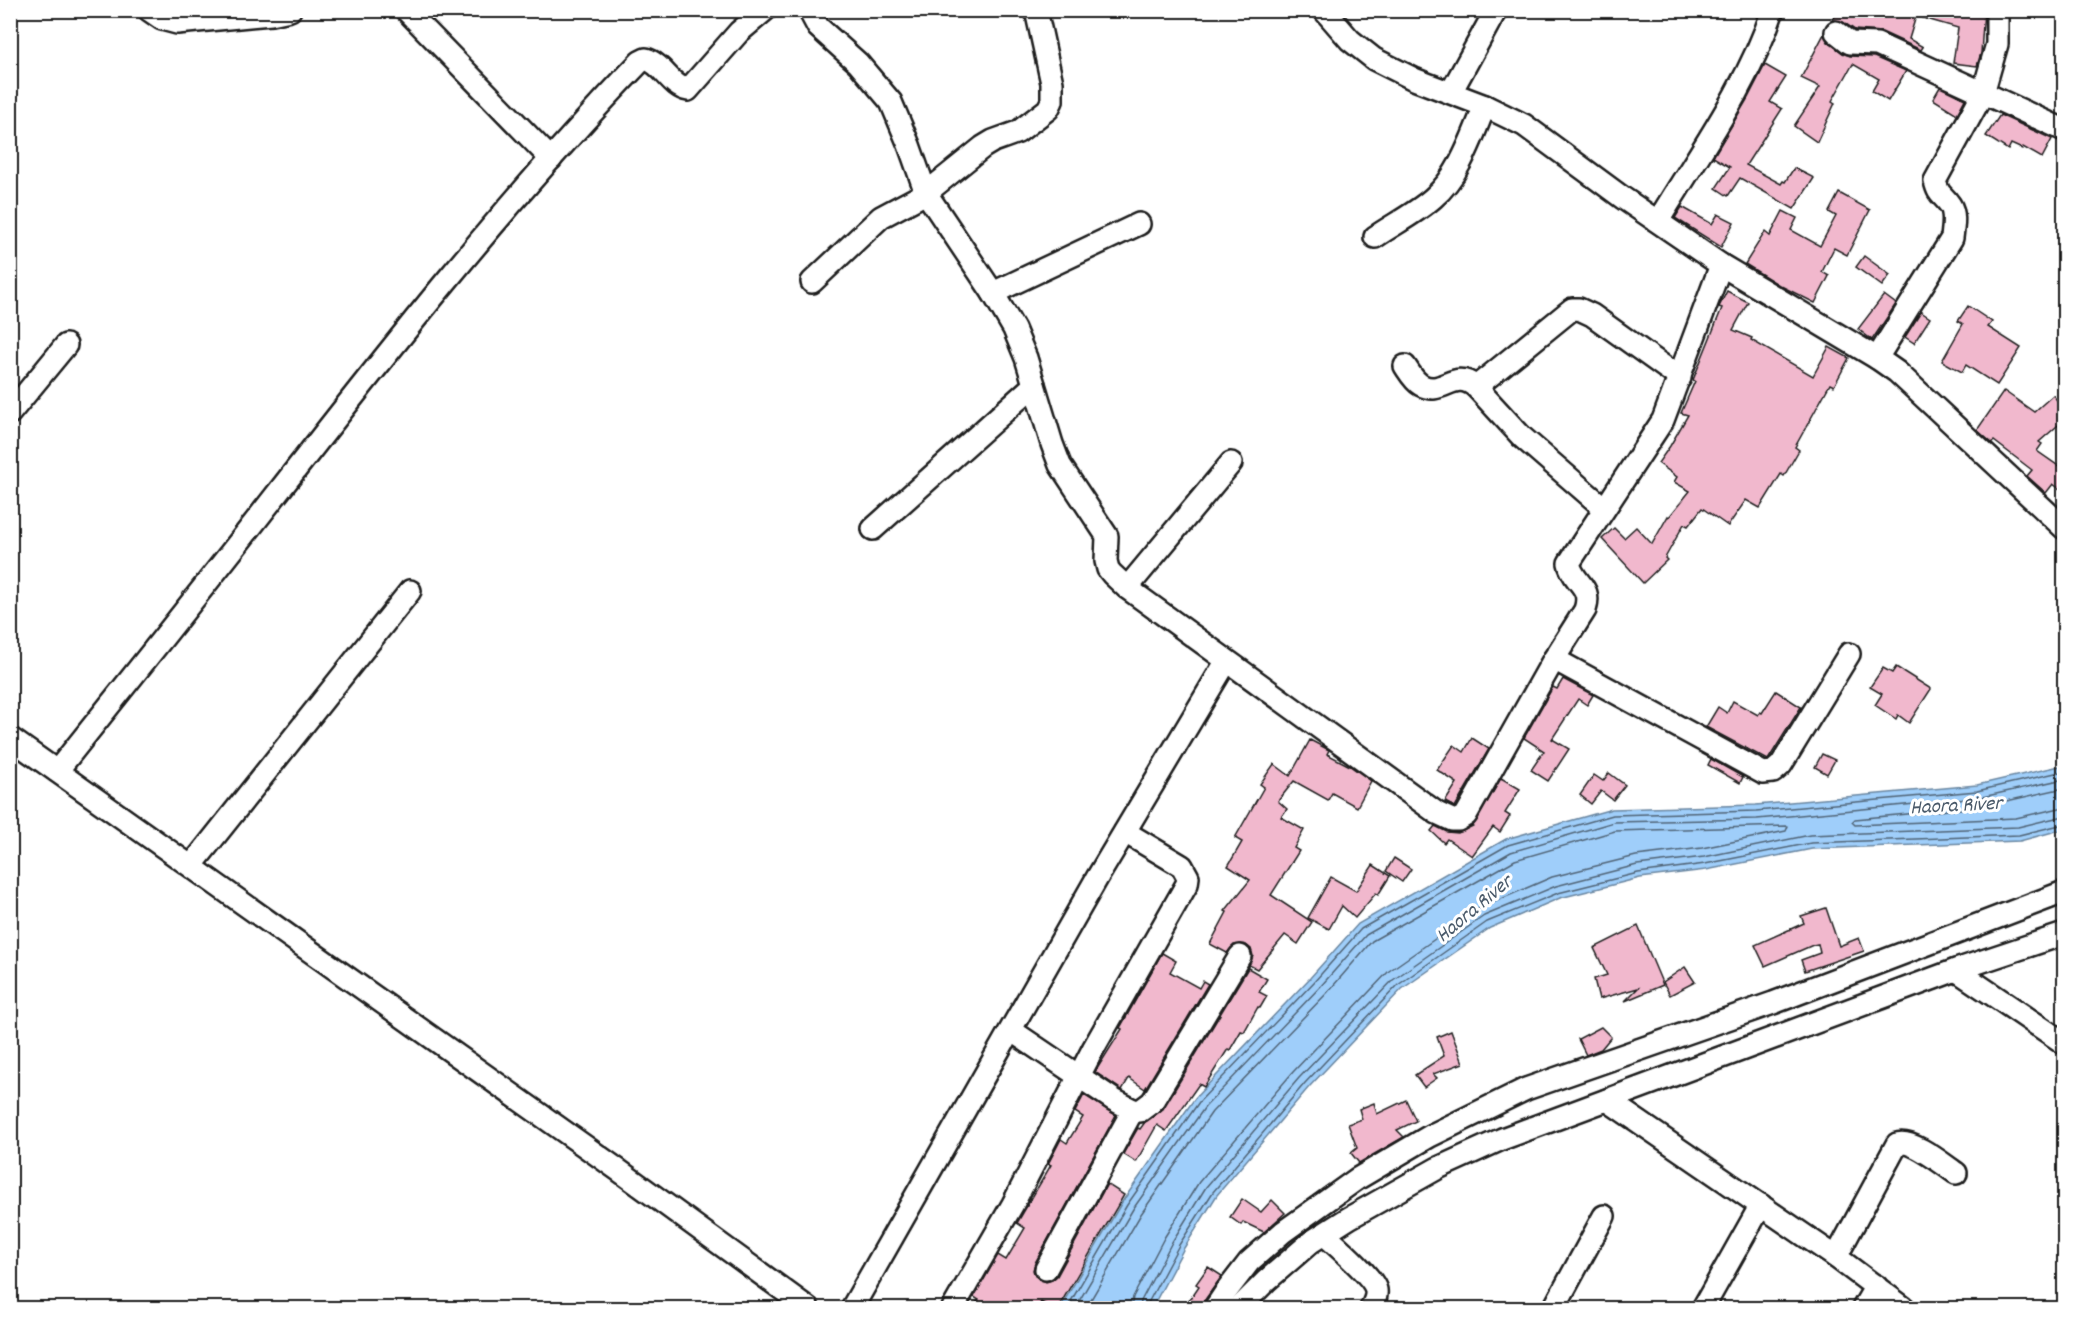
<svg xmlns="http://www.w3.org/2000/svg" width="2075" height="1319" font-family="Dekko,sans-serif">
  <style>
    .water { fill: #9fcefa; stroke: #6b87a1; stroke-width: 1.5 }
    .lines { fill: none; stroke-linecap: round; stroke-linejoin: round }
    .shore { stroke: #506375; stroke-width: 1.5 }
    .building { fill: #f1b8cd; stroke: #1c1c1c; stroke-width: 1.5 }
    .minor-casing { stroke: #1c1c1c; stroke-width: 26 }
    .minor { stroke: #fff; stroke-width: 21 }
    .labels { text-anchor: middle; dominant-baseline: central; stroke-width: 6; stroke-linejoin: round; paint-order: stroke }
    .water-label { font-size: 21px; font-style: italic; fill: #4a5a6a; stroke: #fff }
  </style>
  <rect width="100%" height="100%" fill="#fff"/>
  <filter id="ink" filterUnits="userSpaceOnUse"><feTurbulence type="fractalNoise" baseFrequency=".0167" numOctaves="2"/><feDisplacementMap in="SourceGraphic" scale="12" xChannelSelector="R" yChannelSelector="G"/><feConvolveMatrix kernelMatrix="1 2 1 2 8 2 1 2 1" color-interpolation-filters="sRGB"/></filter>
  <g filter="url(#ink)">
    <!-- water -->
    <path class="water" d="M2064,765V829L2020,841L1812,849L1706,870L1640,878L1560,898L1490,928L1402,989L1309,1087L1217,1195L1184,1248L1152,1308H1060L1122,1202L1195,1098L1310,978L1358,924L1506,839L1612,809L1756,805L1977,785Z"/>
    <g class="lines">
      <!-- shore -->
      <g class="shore">
        <path d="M2064,788L1980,807L1855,819L1852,822L1855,825L2016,818L2064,807"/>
        <path d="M1067,1308L1127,1205L1199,1102L1314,982L1361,929L1508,845L1613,815L1756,811L1977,791L2064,771"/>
        <path d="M1075,1308L1133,1209L1205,1107L1320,987L1366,935L1511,852L1614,822L1757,819L1978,798L2064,779"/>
        <path d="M1086,1308L1141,1214L1212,1112L1327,993L1372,941L1515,860L1615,831L1788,826L1786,831L1702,848L1636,856L1552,877L1478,909L1389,971L1293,1072L1199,1182L1164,1238L1133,1297L1131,1308"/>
        <path d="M1140,1308L1141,1301L1172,1242L1206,1187L1299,1078L1393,980L1484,916L1556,886L1637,865L1704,857L1810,835L2018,827L2064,816"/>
        <path d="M1147,1308L1148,1303L1179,1245L1213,1192L1305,1083L1398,985L1487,922L1558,893L1638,873L1705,864L1811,843L2019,835L2064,824"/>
      </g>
    </g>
    <!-- building -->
    <g class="building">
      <path d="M1837,10H1984L1981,53L1977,66L1953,63L1958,28L1916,16L1909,39L1923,47L1921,50L1882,32L1855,30L1843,22L1832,20Z"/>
      <path d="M1824,34L1828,42L1843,53L1850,56L1874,57L1906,71L1888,101L1872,91L1879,79L1853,64L1832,101L1835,103L1817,142L1794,126L1820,87L1801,78Z"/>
      <path d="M1765,65L1786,77L1770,102L1782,109L1746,165L1781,184L1783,181L1785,182L1794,168L1814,178L1794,209L1740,178L1728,196L1716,188L1730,167L1713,157L1748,98Z"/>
      <path d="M1940,87L1965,99L1957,114L1933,99Z"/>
      <path d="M2000,115L2052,139L2042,158L2023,147L2022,149L2011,144L2008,150L1986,136Z"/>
      <path d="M1839,193L1870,210L1847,255L1834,248L1822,272L1829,276L1815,303L1779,285L1745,264L1765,232L1770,236L1783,211L1797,218L1791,230L1820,246L1836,216L1829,212Z"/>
      <path d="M1682,207L1712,224L1718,214L1734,222L1721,247L1675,218Z"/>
      <path d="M1864,256L1890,275L1882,286L1856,267Z"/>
      <path d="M1727,291L1748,302L1733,330L1752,338L1751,340L1813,376L1829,347L1849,358L1834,386L1830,384L1795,447L1799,450L1784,476L1781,474L1760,508L1746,500L1728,526L1702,508L1688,526L1684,524L1665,558L1667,560L1643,583L1602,539L1614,528L1624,538L1636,527L1652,544L1668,516L1669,517L1690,491L1674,482L1677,477L1658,463L1670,446L1688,415L1681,413L1695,381L1693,380L1722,308L1719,307Z"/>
      <path d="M1884,295L1896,304L1872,340L1858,329Z"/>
      <path d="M1968,306L1992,322L1988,327L2021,348L1997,385L1966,365L1962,372L1942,361L1963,324L1958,321Z"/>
      <path d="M1921,312L1930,318L1914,343L1905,337Z"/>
      <path d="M2004,391L2034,412L2053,395L2064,409V420L2039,442L2042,444L2037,451L2064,470V492L2053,484L2046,493L2027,476L2032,470L1994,441L1992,443L1977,430Z"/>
      <path d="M1896,667L1931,689L1909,723L1898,715L1896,719L1875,705L1882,694L1870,687L1883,668L1892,673Z"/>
      <path d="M1563,679L1593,695L1587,705L1578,699L1552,739L1569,749L1548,781L1531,770L1544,751L1524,738L1553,687L1557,689Z"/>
      <path d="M1776,691L1801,707L1768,760L1706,727L1718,707L1727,713L1733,701L1758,715L1760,712L1762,713Z"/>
      <path d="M1472,738L1489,749L1455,807L1445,802L1457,783L1437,770L1454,745L1464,752Z"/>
      <path d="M1310,740L1329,750L1327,754L1350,766L1371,781L1357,807L1332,793L1328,800L1294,781L1278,801L1287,809L1281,817L1304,830L1294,848L1299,851L1271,895L1312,922L1298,944L1285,935L1257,969L1249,965L1253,956L1251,949L1246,945H1234L1227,953L1210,944L1227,912L1225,911L1250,880L1228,866L1242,842L1235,838L1264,787L1260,784L1274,764L1290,776Z"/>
      <path d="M1822,754L1835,760L1827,774L1815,767Z"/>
      <path d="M1711,759L1743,777L1740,783L1708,765Z"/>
      <path d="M1609,773L1625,785L1613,800L1601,791L1591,804L1580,795L1594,775L1603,781Z"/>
      <path d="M1501,778L1520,789L1505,813L1510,816L1500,832L1493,827L1472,856L1447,839L1444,843L1431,831L1435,826L1447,832L1458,833L1473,826Z"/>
      <path d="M1394,858L1411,869L1402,882L1386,871Z"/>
      <path d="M1373,865L1390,876L1378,895L1376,893L1355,918L1342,906L1329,929L1308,918L1331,877L1356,891Z"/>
      <path d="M1826,908L1839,946L1859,938L1864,951L1805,971L1801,960L1820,953L1818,944L1813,945L1765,966L1755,945L1804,923L1801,916Z"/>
      <path d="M1638,926L1663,985L1625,1001L1638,988L1599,999L1594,979L1607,975L1594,948Z"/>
      <path d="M1162,953L1176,961L1170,972L1199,988L1203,981L1208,984L1145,1089L1129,1078L1122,1090L1095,1072L1122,1029L1120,1028Z"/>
      <path d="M1685,967L1695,982L1670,995L1663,982Z"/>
      <path d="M1248,968L1267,979L1259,992L1267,996L1260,1008L1258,1007L1244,1032L1241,1031L1230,1050L1228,1049L1204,1087L1199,1084L1166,1131L1157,1125L1136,1162L1123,1154L1138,1128L1140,1129L1145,1122L1163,1109Z"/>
      <path d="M1601,1027L1611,1037L1601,1049L1586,1055L1578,1039Z"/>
      <path d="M1451,1031L1463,1063L1433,1074L1437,1078L1424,1087L1415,1075L1444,1056L1437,1037Z"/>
      <path d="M1084,1095L1116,1115L1035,1263L1033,1270L1035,1276L1046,1282L1052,1280L1057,1276L1107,1184L1124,1195L1058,1308H1053L1041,1302L1037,1308H969L979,1300L974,1297L998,1255L1006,1260L1025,1228L1017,1223L1051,1165L1048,1164L1061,1139L1067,1143L1083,1117L1075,1112Z"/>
      <path d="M1406,1100L1416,1121L1397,1130L1404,1137L1359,1163L1351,1153L1357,1148L1348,1124L1362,1119L1359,1109L1374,1103L1377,1114Z"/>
      <path d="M1242,1199L1261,1212L1272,1200L1285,1213L1264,1232L1243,1222L1241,1225L1230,1217Z"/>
      <path d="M1208,1267L1222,1276L1204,1301L1202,1308H1184L1199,1286L1196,1284Z"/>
    </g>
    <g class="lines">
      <!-- minor casing -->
      <g class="minor-casing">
        <g id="minor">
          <path d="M149,10L162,19L177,23L271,14L290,10"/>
          <path d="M406,10L551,159"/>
          <path d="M809,10L818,27L858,63L891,102L909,145L926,193L993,293L1014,329L1026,358L1052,444L1060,465L1107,536L1106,561L1108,569L1112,574L1127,588L1437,813L1452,820H1458L1466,815L1554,659L1585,610C1593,585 1573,584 1569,563L1663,420L1721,265"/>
          <path d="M1324,10L1350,40L1374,59L1414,79L1485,106L1524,125L1623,198L1721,265L1877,358L1897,372L2064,528"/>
          <path d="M1836,32L1850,43L1877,44L2064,130"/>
          <path d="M1451,92L1496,10"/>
          <path d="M1658,221C1699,153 1748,86 1773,10"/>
          <path d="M1375,237C1394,224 1416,213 1433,198C1460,175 1472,137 1485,106"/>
          <path d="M812,282L881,217L926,193L983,147L993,141L1018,132L1048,109L1052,101V83L1036,10"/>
          <path d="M993,293L1139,224"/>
          <path d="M1877,358L1952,238C1953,228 1956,214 1950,205C1942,193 1939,197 1935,181L1983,93L1997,44V10"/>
          <path d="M1405,366C1409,372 1414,381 1421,385C1443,397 1453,368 1476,387L1522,437L1604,508"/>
          <path d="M1476,387L1572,309H1579L1592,315L1680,378"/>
          <path d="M10,413L66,345"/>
          <path d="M873,529L1034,385"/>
          <path d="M1127,588L1231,463"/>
          <path d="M1554,659L1763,773L1773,772L1781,765L1849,654"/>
          <path d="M10,738L617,1169L808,1308"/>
          <path d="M57,771C129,681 201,591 272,500C389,350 508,199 640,62L646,59C663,64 671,87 688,90L739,32L765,10"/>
          <path d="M192,865L410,591"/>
          <path d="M1956,970L2064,1043"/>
          <path d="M1012,1031L1114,1100L1133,1110L1140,1111L1152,1102L1240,956"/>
          <path d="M1607,1100L1836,1257L1904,1308"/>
          <path d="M1325,1235C1336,1245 1374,1278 1376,1290C1377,1297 1374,1303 1371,1308"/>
          <path d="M1836,1257L1897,1144C1911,1138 1943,1164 1956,1173"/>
          <path d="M1046,1269L1133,1110"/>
          <path d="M852,1308L1097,878L1226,662"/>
          <path d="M953,1308L1013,1204L1093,1049L1187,884L1188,877L1182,866L1125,832"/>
          <path d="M1215,1308L1225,1293L1249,1262L1283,1232L1357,1179L1430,1136L1526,1089L1773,1003L2064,892"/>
          <path d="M1239,1308L1266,1281L1311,1242L1349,1218L1438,1168L1502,1139L1956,970L2064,934"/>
          <path d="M1554,1308L1604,1216"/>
          <path d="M1703,1308L1761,1205"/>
          <path d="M1863,1308L1876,1286"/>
        </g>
      </g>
      <!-- minor -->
      <use href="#minor" class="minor"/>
    </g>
  </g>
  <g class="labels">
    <!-- water labels -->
    <g class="water-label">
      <text transform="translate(1956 807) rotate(-3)">Haora River</text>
      <text transform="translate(1475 910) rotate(-40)">Haora River</text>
    </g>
  </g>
  <!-- margin -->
  <rect width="2075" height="1319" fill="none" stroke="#fff" stroke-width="36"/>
  <rect x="18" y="18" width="2039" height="1283" fill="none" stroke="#1c1c1c" stroke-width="2" filter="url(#ink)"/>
</svg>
